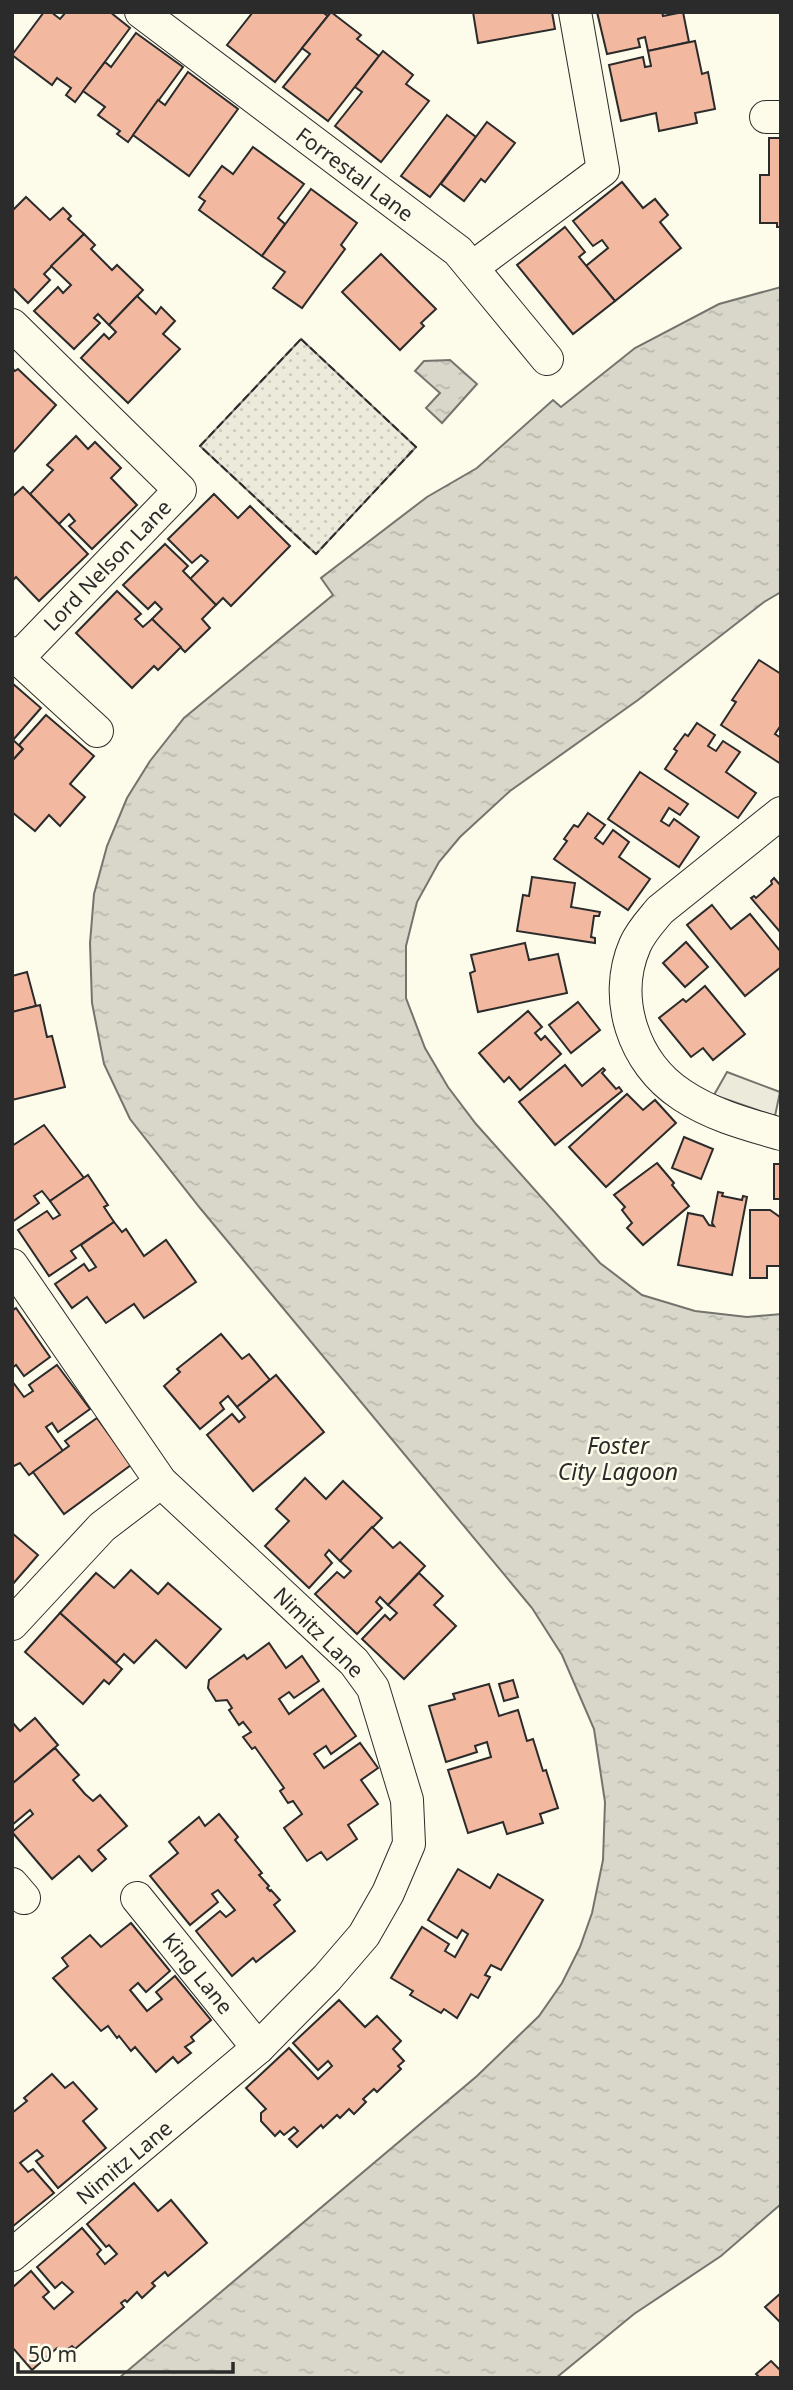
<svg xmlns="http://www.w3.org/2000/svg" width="793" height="2390" font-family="'Noto Sans',sans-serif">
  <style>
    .park { fill: url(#park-dots); stroke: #74746e; stroke-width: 2 }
    .parking { fill: #eceadb; stroke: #74746e; stroke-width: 2 }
    .water { fill: url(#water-ripples); stroke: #74746e; stroke-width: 2 }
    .building { fill: #f2b8a0; stroke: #2b2b2b; stroke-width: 2 }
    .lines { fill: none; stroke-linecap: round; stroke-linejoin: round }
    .minor-casing { stroke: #2b2b2b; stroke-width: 34 }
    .minor { stroke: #fdfbea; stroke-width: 32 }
    .fence { stroke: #2b2b2b; stroke-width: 2; stroke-dasharray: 9 3.5; stroke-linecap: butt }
    .labels { text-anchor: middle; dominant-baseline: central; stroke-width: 5; stroke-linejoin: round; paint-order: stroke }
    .street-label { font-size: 21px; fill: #2b2b2b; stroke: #fdfbea }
    .water-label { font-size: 23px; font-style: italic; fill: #2b2b2b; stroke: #fdfbea }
  </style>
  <defs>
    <pattern id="park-dots" width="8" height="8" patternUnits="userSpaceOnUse" patternTransform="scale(1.75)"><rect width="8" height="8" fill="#ecebdb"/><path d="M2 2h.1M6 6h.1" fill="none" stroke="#cbcabc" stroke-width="1.8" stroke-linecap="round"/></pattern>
    <pattern id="water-ripples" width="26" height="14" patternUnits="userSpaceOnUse" patternTransform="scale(1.75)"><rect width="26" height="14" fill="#d8d7c9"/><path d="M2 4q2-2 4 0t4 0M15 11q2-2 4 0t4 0" fill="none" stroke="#bab9ad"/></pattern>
  </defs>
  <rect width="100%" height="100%" fill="#fdfbea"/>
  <!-- park -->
  <path class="park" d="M301,339L416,447L316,554L200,446Z"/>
  <!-- parking -->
  <path class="parking" d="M727,1072L780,1092L775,1116L714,1095Z"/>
  <!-- water -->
  <g class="water">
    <path d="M781,287V592L764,602L638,700L510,791L460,837L439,862L417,902L406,946V998L425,1048L448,1087L476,1124L600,1263L642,1295L695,1311L747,1317L781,1314V2204L721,2256L634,2314L556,2378H119L477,2076L539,2016L562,1983L580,1947L592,1913L603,1860L605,1802L594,1729L562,1655L532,1608L200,1208L130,1119L104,1064L92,1003L90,943L94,894L107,846L127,798L150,761L184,718L333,595L321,578L427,497L477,468L553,400L561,407L635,348L719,304Z"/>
    <path d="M450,360L477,384L442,423L426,408L440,393L415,371L424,361Z"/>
  </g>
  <!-- building -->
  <g class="building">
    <path d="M44,12H51L60,19L66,12H110L130,28L75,102L66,95L71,88L57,78L52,85L12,55Z"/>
    <path d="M253,12H322L328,16L275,82L227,45Z"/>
    <path d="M331,12L361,35L357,39L379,56L328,121L283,87L310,54L302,48Z"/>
    <path d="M473,12H552L555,29L478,43Z"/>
    <path d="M597,12H662L663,16L683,12L689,42L648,51L645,37L638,39L640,47L607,54Z"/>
    <path d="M136,33L183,67L128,142L117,134L120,131L98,115L105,107L83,91L105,62L111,67Z"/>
    <path d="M695,41L702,74L708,72L715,109L695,113L697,123L659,131L656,113L621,121L609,65L643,57L645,67L651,66L648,51Z"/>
    <path d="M383,51L413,75L406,84L429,101L381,162L335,126L362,92L355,87Z"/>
    <path d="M188,72L238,109L189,176L133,135L158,100L165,105Z"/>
    <path d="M447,115L476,137L430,197L401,176Z"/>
    <path d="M487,122L515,143L485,182L481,179L464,201L441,184Z"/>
    <path d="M769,138H781V227H777V223H760V175H769Z"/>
    <path d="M253,147L304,184L278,218L285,224L262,256L199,210L205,201L199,197L222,166L233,174Z"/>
    <path d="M622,182L643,208L655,199L668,215L660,222L681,248L615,301L586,266L608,248L602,240L593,246L573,221Z"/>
    <path d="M311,189L357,223L341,245L345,249L302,308L273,288L285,272L262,256Z"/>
    <path d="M26,197L50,220L63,208L71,216L68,219L84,234L44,274L50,280L28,303L12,287V211Z"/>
    <path d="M565,227L585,252L579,257L615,301L573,334L517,265Z"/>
    <path d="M84,234L95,245L91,249L112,270L117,265L143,290L109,325L98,314L94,318L100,323L74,349L34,311L58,287L63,293L71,285L51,266Z"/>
    <path d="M381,254L436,309L421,323L424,326L400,350L342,292Z"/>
    <path d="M137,296L156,314L161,307L175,321L163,334L180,349L128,403L81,358L104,334L109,339L116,332L109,325Z"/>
    <path d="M12,368L15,371L18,369L56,405L12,454Z"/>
    <path d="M76,436L88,449L95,442L121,468L111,478L137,505L92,549L69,526L75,521L69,514L59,524L30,494L53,470L47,465Z"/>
    <path d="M23,487L88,554L39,601L16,577L12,581V497Z"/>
    <path d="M214,494L238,518L250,506L290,546L231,606L223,598L216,605L190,579L208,561L201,555L192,563L168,539Z"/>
    <path d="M165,544L188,566L183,571L216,605L202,619L210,628L185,652L152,619L162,609L155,602L148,609L123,585Z"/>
    <path d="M117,591L141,614L135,619L143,627L152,619L181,647L158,670L154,666L132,688L76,633Z"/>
    <path d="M759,660L781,674V725L775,734L781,738V764L721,725L736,702L732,700Z"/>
    <path d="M12,683L41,708L13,740L23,749L12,761Z"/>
    <path d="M46,715L94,756L70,784L85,797L60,826L49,815L35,831L12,812V761L23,749L19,745Z"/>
    <path d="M697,723L715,735L708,746L716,751L723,741L740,752L726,772L756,793L738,818L665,769L677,751L674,749L685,734L688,736Z"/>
    <path d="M640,772L688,804L680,815L669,808L661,821L669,826L674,819L699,837L679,867L608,819Z"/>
    <path d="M588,813L605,825L595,838L603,844L613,830L629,842L619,857L650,879L628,910L554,859L567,841L564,839L574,825L578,827Z"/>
    <path d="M532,877L575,883L571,907L600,912L599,916H594L591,937L595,938V943L517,931L523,895L529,896Z"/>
    <path d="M774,878L781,886V933L751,898L754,896L756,898L772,884L771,881Z"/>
    <path d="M712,905L731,929L750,914L781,952V967L745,996L687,925Z"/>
    <path d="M686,942L708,967L685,987L663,963Z"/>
    <path d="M525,943L529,960L558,954L567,993L478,1012L470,973L475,971L471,955Z"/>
    <path d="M27,972L36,1006L12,1012V976Z"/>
    <path d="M705,986L745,1034L713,1060L703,1048L691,1057L659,1018L683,999L686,1002Z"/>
    <path d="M578,1002L600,1030L571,1053L549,1025Z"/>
    <path d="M40,1005L47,1037L52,1036L65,1087L12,1100V1012Z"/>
    <path d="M528,1011L542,1027L535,1033L541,1040L545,1036L561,1054L520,1090L509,1077L504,1082L479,1053Z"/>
    <path d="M565,1065L582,1086L603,1068L605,1070L602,1073L616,1089L619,1087L622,1091L555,1145L519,1102Z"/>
    <path d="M627,1094L643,1110L655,1100L676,1123L606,1187L569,1147Z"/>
    <path d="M44,1125L84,1178L50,1201L42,1191L34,1196L39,1203L12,1222V1146Z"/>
    <path d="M684,1137L713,1149L701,1179L672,1168Z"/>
    <path d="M657,1163L674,1183L672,1185L689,1206L643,1245L627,1228L632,1223L622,1210L625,1207L614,1195Z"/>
    <path d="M774,1164H781V1266H767V1278H750V1210H770L780,1217V1199H774Z"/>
    <path d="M88,1175L108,1205L104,1207L114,1222L71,1251L76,1258L49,1276L18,1230L47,1211L53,1219L60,1215L50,1201Z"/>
    <path d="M718,1192L723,1193L722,1196L742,1200L743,1196L747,1197L732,1275L678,1265L688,1213L703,1216L709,1225L714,1226L712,1223Z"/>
    <path d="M114,1222L122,1232L126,1229L144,1256L166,1240L196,1282L144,1318L134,1304L106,1323L87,1297L72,1308L55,1284L84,1264L89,1271L96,1267L81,1245Z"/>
    <path d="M16,1308L50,1357L24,1376L16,1365L12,1368V1311Z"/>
    <path d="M221,1334L242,1359L249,1354L270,1380L237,1407L228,1396L220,1403L224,1409L200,1429L164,1386L180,1372L177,1369Z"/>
    <path d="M57,1365L90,1409L58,1432L52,1423L46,1427L63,1451L29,1475L20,1463L12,1467V1381L24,1397L33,1391L29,1385Z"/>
    <path d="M276,1375L324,1432L253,1491L207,1435L232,1414L239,1422L245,1417L237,1407Z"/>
    <path d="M97,1418L131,1465L64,1514L33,1472L69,1446L65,1441Z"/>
    <path d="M305,1478L326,1499L343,1481L382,1518L340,1561L329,1550L325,1555L332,1563L309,1588L265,1546L289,1521L276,1509Z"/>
    <path d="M372,1527L393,1548L400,1542L425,1566L388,1605L380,1597L376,1602L382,1608L357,1634L315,1594L337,1572L344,1578L351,1571L340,1561Z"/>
    <path d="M12,1533L38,1555L12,1585Z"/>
    <path d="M131,1570L158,1594L168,1583L221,1629L186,1668L156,1640L134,1663L124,1654L116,1663L60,1613L96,1573L114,1588Z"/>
    <path d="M419,1573L443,1596L434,1605L456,1626L404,1679L362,1639L385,1615L390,1620L397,1613L388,1605Z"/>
    <path d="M60,1613L122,1669L109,1684L104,1680L83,1704L25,1652Z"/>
    <path d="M269,1643L286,1668L302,1656L319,1681L294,1698L289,1692L279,1699L289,1714L323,1689L356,1736L331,1754L326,1746L314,1754L324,1768L360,1743L378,1768L361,1780L378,1804L348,1825L357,1839L327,1860L321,1852L307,1861L284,1828L302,1814L293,1801L288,1803L280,1791L284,1788L255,1747L252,1749L243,1737L251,1732L243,1722L239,1725L229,1710L232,1708L227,1700L216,1701L208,1688L209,1680L244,1655L247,1659Z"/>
    <path d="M513,1680L518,1697L504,1701L499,1684Z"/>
    <path d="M489,1684L499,1716L518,1710L527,1741L533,1739L543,1771L546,1770L558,1808L540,1814L543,1823L507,1834L503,1822L468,1833L448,1770L491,1757L487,1742L475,1746L477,1752L446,1762L429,1706L455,1699L453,1694Z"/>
    <path d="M35,1718L58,1745L12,1784V1722L20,1731Z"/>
    <path d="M55,1748L79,1775L73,1780L85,1794L93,1801L100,1795L127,1826L98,1850L106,1859L92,1871L79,1856L52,1879L12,1832L33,1814L30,1810L12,1825V1784Z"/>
    <path d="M219,1814L238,1837L235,1840L262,1873L259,1875L269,1886L267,1888L270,1891L271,1890L280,1900L274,1905L295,1931L256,1962L253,1958L232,1976L196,1931L220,1911L226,1917L235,1910L218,1890L212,1894L218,1902L190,1925L150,1876L178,1853L169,1842L199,1817L205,1826Z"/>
    <path d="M458,1869L490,1888L498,1874L543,1900L501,1970L491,1965L485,1975L490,1977L478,1998L471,1994L457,2018L444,2009L441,2013L410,1995L413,1991L391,1978L422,1927L449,1944L445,1951L455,1957L468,1934L462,1930L457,1938L428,1920Z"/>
    <path d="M131,1923L170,1971L146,1992L138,1983L130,1990L147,2011L162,1999L156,1992L175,1976L211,2020L191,2037L194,2041L185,2047L191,2053L178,2063L173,2057L156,2072L135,2047L131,2051L119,2036L117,2038L108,2026L101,2031L53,1978L68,1966L62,1958L90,1935L101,1947Z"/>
    <path d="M339,2000L365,2027L377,2016L401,2041L393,2049L404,2061L398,2066L401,2069L377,2092L374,2089L363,2099L366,2102L354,2114L349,2109L340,2118L337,2115L323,2128L321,2125L297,2147L289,2139L298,2131L294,2127L284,2135L280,2131L275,2136L261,2121V2113L266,2109L246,2088L289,2048L318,2079L332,2066L328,2061L318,2070L293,2043Z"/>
    <path d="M52,2074L65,2088L73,2082L97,2109L83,2121L106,2148L58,2188L36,2161L43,2156L37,2150L20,2163L28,2172L33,2169L54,2193L12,2227V2113L27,2101L24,2098Z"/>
    <path d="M134,2183L158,2211L171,2200L207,2243L168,2276L165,2272L152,2283L155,2286L142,2298L137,2292L127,2302L125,2300L121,2303L124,2307L75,2349L72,2346L61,2354L57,2348L32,2370L12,2347V2288L31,2271L49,2292L43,2297L54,2309L73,2292L62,2282L55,2288L37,2267L82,2228L101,2250L97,2254L105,2264L117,2254L109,2245L106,2247L87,2224Z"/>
    <path d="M781,2293V2323L765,2307Z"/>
    <path d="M771,2361L781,2371V2378H760L756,2374Z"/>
  </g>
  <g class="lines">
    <!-- minor casing -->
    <g class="minor-casing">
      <g id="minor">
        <path d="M141,12L458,251L547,359"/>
        <path d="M766,117H781"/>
        <path d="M473,267L603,170L575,12"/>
        <path d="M12,325L180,490L18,658"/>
        <path d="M12,653L97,731"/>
        <path d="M781,813L660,910C651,921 641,931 635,945C612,998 633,1063 682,1095C712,1115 746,1124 781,1134"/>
        <path d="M12,1265L161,1482L354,1662L373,1688L407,1800L409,1844L388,1893L364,1935L327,1978L258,2048L12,2255"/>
        <path d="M12,1624L102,1527L161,1482"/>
        <path d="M12,1884L24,1898"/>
        <path d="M137,1898L258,2048"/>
      </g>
    </g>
    <!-- minor -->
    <use href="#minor" class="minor"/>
    <!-- fence -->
    <path class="fence" d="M301,339L416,447L316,554L200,446Z"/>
  </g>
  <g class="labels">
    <!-- street labels -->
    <g class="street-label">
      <text transform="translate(355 174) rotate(37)">Forrestal Lane</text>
      <text transform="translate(107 565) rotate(-46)">Lord Nelson Lane</text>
      <text transform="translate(319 1632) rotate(45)">Nimitz Lane</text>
      <text transform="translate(198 1973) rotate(51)">King Lane</text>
      <text transform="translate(124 2162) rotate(-40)">Nimitz Lane</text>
    </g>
    <!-- water labels -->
    <g class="water-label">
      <text x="618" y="1445">Foster<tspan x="618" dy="26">City Lagoon</tspan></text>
    </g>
  </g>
  <!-- border -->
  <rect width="793" height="2390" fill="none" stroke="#2b2b2b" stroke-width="28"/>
  <!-- scale -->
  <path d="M18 2362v10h215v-10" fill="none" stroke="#2b2b2b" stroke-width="3.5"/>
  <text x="28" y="2362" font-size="21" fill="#2b2b2b" stroke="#fdfbea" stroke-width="5" paint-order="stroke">50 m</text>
</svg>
